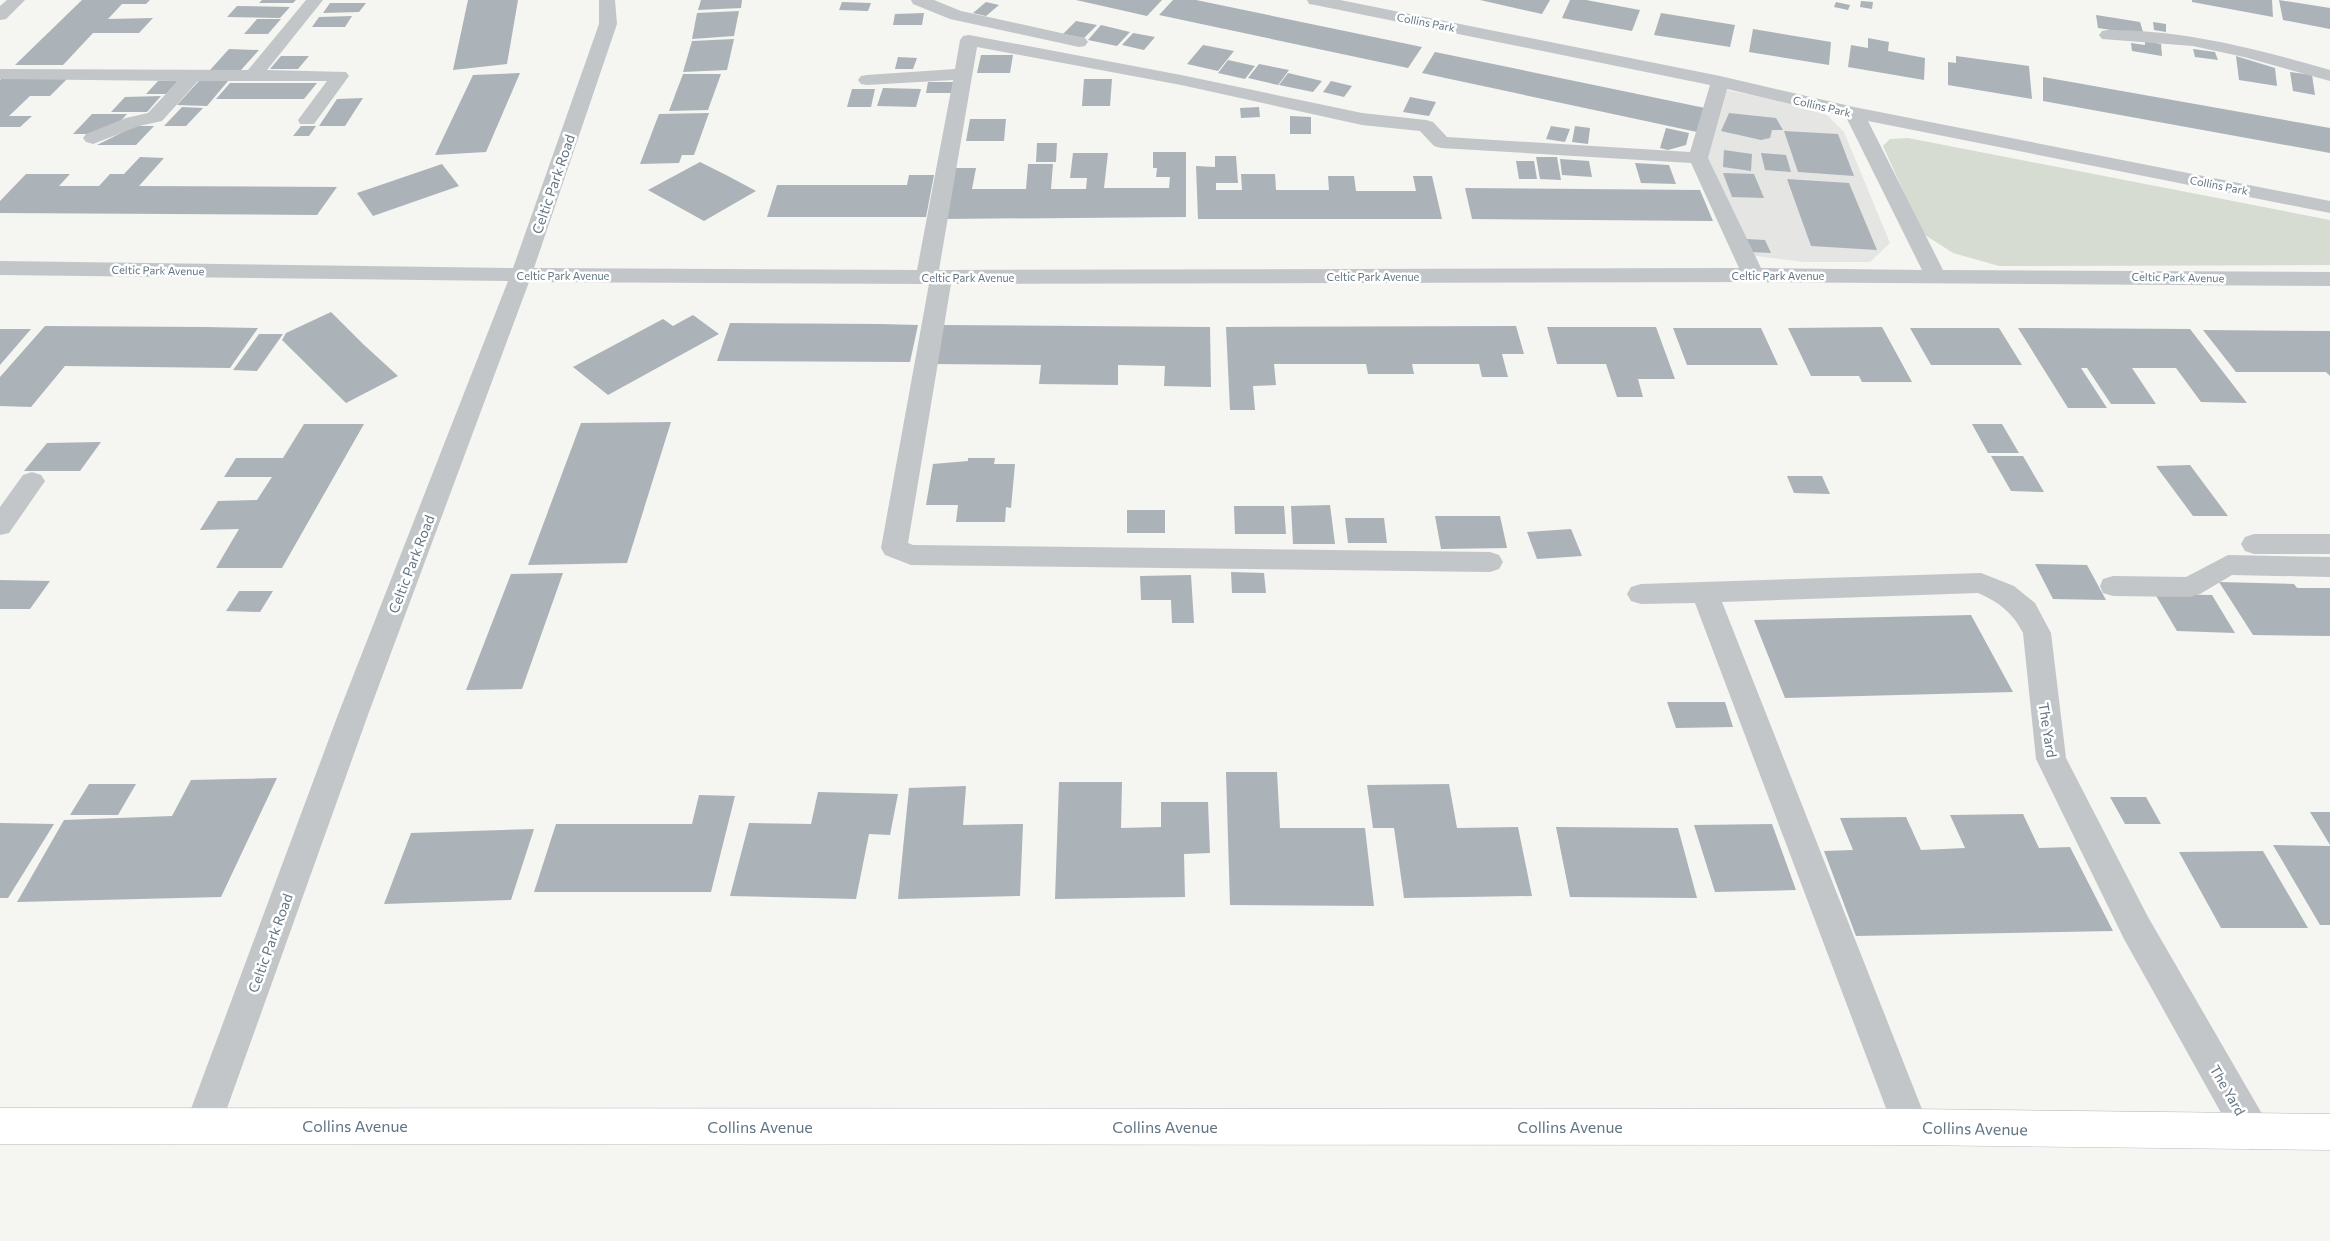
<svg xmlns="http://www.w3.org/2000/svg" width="2330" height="1241" font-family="Commissioner,sans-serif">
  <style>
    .built { fill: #e5e6e4 }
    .green { fill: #d6dcd1 }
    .building { fill: #abb3b8 }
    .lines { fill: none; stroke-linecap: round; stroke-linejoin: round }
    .major-casing { stroke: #b5b9bd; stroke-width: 1 }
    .minor { fill: #c2c6c9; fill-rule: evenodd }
    .major { fill: #fff; fill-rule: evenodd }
    .labels { text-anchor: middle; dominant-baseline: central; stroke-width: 5; stroke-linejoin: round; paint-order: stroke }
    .far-street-label { font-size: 11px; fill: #627583; stroke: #fff }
    .street-label { font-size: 14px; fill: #627583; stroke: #fff }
    .near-street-label { font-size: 16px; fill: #627583; stroke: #fff }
  </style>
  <rect width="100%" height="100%" fill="#f5f5f1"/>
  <!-- built -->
  <path class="built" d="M1726,90L1799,105L1827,115L1844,132L1890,243L1870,262H1804L1740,254L1705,159Z"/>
  <!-- green -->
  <path class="green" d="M1908,138L2330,220V265L1999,266L1953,253L1922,233L1883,146L1890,139Z"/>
  <!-- building -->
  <g class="building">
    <path d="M82,0H150L146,4H122L108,19L153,18L139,33H93L63,65H15Z"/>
    <path d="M262,0H296L293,3H259Z"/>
    <path d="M468,0H518L507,64L453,70Z"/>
    <path d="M701,0H742L741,8L698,10Z"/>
    <path d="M1076,0H1162L1147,16Z"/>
    <path d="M1173,0H1196L1422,47L1408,68L1159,15Z"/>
    <path d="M1480,0H1550L1542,14Z"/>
    <path d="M1570,0H1586L1640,10L1632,31L1562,18Z"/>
    <path d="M2192,0H2272L2273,17L2192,2Z"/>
    <path d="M2279,0L2330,8V29L2283,20Z"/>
    <path d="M1861,1L1873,2L1872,9L1860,7Z"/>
    <path d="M842,2L871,3L868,11L839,10Z"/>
    <path d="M986,2L999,5L986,16L973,13Z"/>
    <path d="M1836,2L1850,5L1848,10L1834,7Z"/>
    <path d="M330,3H366L359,12L323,13Z"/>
    <path d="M237,6L290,7L280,18L227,17Z"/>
    <path d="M739,11L734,36L692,39L697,13Z"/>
    <path d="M924,13L922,25H893L895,14Z"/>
    <path d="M1661,13L1735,25L1730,47L1654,35Z"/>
    <path d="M2096,15L2140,22L2144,35L2098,28Z"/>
    <path d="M352,16L345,27H312L319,17Z"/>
    <path d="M257,19H281L268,34H244Z"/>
    <path d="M1076,21L1097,25L1084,38L1063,34Z"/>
    <path d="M2153,22L2166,24V32L2154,30Z"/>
    <path d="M1101,25L1130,32L1117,46L1088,40Z"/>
    <path d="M1753,29L1831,42L1829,65L1749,52Z"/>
    <path d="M1133,33L1155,37L1144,50L1122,45Z"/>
    <path d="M1868,38L1889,42L1888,51L1925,58L1924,80L1848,67L1851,45L1868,48Z"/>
    <path d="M734,39L727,70L683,72L692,41Z"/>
    <path d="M2145,41L2161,44L2162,56L2132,51L2131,43L2145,45Z"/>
    <path d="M1203,45L1234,51L1218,71L1187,64Z"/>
    <path d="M229,49L259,50L241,70H210Z"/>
    <path d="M2193,49L2215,52L2218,60L2195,57Z"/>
    <path d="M1435,52L1705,108L1697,132L1422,73Z"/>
    <path d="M981,55H1013L1010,73H977Z"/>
    <path d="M281,56H309L298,69H270Z"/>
    <path d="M1956,56L2029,66L2032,99L1948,85V62L1956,63Z"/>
    <path d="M2236,56L2275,68L2277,86L2239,80Z"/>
    <path d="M898,57L917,58L913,69H895Z"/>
    <path d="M1228,60L1255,66L1245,79L1218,73Z"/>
    <path d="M1259,64L1289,70L1278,85L1248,78Z"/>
    <path d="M2290,72L2312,75L2315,95L2293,91Z"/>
    <path d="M520,73L486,152L435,155L473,75Z"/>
    <path d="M1288,73L1322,81L1313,92L1279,85Z"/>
    <path d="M683,74H721L708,110L669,111Z"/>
    <path d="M3,77H69L50,96H30L9,116H32L20,127H0V80Z"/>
    <path d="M2043,77L2330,128V153L2043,101Z"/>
    <path d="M1084,79H1112L1110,106H1082Z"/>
    <path d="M158,81H178L166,94H146Z"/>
    <path d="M199,81H228L207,106L177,105Z"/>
    <path d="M1331,81L1352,86L1344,97L1323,92Z"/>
    <path d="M928,82H955L953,93H926Z"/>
    <path d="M230,83H317L304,99H216Z"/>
    <path d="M883,88L921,89L916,107L877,106Z"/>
    <path d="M852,89H875L871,107H847Z"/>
    <path d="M161,96L147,112H111L125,97Z"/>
    <path d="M1410,97L1436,102L1429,116L1403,112Z"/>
    <path d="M363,98L345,126H319L337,99Z"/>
    <path d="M182,107L203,108L186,126H164Z"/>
    <path d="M1259,107L1260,117L1241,118L1240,108Z"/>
    <path d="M709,113L694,155H682L679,163L640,164L659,114Z"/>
    <path d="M1729,113L1776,118L1783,130H1772L1770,138L1761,140L1721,131Z"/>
    <path d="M92,114H127L118,124L87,134H73Z"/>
    <path d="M1290,116L1311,117V134H1290Z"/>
    <path d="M970,119H1006L1004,141H966Z"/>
    <path d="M135,126H154L136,145H97Z"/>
    <path d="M301,126H316L309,136H293Z"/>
    <path d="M1551,126L1570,129L1565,142L1546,139Z"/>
    <path d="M1575,126L1590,128L1588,144L1572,142Z"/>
    <path d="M1666,128L1689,133L1686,145L1668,150L1660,148Z"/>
    <path d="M1784,131L1838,134L1854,176L1798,172Z"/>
    <path d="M1037,143H1057L1056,162H1036Z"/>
    <path d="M1724,150L1752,154L1751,171L1723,167Z"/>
    <path d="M1153,152H1186V217L941,219L950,168H976L972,189H1026L1028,164H1053L1051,189H1086L1087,178H1070L1073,153H1108L1104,188H1169L1170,177H1156L1157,168H1153Z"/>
    <path d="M1761,153L1786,155L1791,172L1765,170Z"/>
    <path d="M1215,156H1236L1238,183H1216V190H1242L1241,174H1275L1276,190H1329L1328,176H1354L1356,191H1416L1413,176H1432L1442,219H1198L1196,166L1215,167Z"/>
    <path d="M140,157L164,158L139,186L337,187L317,215L0,213V201L26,174H70L59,186H99L110,174H124Z"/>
    <path d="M1536,157H1557L1561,180L1540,179Z"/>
    <path d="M1560,159L1589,161L1592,177L1562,175Z"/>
    <path d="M1516,161H1534L1537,179H1519Z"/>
    <path d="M700,162L728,176L756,191L704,221L648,190Z"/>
    <path d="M1635,163L1669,165L1676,184L1641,183Z"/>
    <path d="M442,164L459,186L373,216L357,193Z"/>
    <path d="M1723,173L1754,174L1764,198L1732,197Z"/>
    <path d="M909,175H934L926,217H767L777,185H907Z"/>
    <path d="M1787,179L1849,183L1877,250L1811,246Z"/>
    <path d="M1465,188L1700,190L1713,221L1472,219Z"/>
    <path d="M1746,239L1765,240L1771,253L1750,252Z"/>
    <path d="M331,312L363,344L398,376L346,403L282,340L286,333Z"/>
    <path d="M693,315L719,334L608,395L573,367L663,319L673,326Z"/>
    <path d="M730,323L881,324L918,325L910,362L717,361Z"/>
    <path d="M942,325L1210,327L1211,387L1164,386L1165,366L1118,365V385L1039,384L1041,365L934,364Z"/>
    <path d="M45,326L205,327L258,328L230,368L65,366L31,407L0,406V377Z"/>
    <path d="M1516,326L1524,354H1502L1508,377H1482L1479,364H1412L1414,374H1368L1366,364H1274L1276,385L1253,386L1255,410H1230L1226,327Z"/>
    <path d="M1547,327H1656L1675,379H1638L1643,397H1617L1606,364H1557Z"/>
    <path d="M1882,327L1912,382H1862L1859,376H1811L1788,328Z"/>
    <path d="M1673,328H1761L1778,365H1687Z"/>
    <path d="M1910,328H1999L2022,365H1931Z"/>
    <path d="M2018,328L2190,329L2247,403L2201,402L2176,368H2132L2156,404H2111L2087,368H2081L2107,408H2068Z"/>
    <path d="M0,329H31L0,365Z"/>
    <path d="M2203,330L2330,331V376L2326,372H2236Z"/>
    <path d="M259,334H283L257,371L233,370Z"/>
    <path d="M671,422L627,563L528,565L581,423Z"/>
    <path d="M304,424H364L282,568H216L239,529L200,530L218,501L257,500L272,477H224L236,458H283Z"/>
    <path d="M1972,424H2002L2019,453H1988Z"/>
    <path d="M101,442L80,471H24L47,443Z"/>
    <path d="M1991,456H2023L2044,492L2011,491Z"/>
    <path d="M968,458H995L994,464H1015L1011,508L1006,507L1005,522H956L958,505H926L933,464L968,461Z"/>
    <path d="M2190,465L2228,516H2193L2156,466Z"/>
    <path d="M1787,476H1822L1830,494L1794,493Z"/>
    <path d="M1330,505L1335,544H1293L1291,506Z"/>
    <path d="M1234,506H1284L1286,534H1235Z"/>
    <rect x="1127" y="510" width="38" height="23"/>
    <path d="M1435,516H1500L1507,548L1441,549Z"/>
    <path d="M1345,518H1384L1387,543H1348Z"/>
    <path d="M1571,529L1582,556L1537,559L1527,532Z"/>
    <path d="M2035,564L2087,565L2106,600L2053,599Z"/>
    <path d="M1231,572L1264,573L1266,593H1232Z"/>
    <path d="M563,573L522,689L466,690L511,574Z"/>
    <path d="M1191,575L1194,623H1172L1171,600H1141L1140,576Z"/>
    <path d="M0,580L50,581L30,609H0Z"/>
    <path d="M2219,582L2294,584L2297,588H2330V636L2253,635Z"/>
    <path d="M239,591H273L260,612L226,611Z"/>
    <path d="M2155,594L2212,595L2235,633L2177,631Z"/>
    <path d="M1971,615L2013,692L1785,698L1754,620Z"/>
    <path d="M1667,702H1725L1733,727L1676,728Z"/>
    <path d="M1226,772H1277L1280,828H1365L1374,906L1230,905Z"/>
    <path d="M277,778L221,897L17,902L64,820L172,816L191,780Z"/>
    <path d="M1059,782H1122L1121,828L1161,827V802H1208L1210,853L1184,854L1185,897L1055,899Z"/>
    <path d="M89,784H136L118,815H70Z"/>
    <path d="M1449,784L1457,828L1518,827L1532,896L1404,898L1394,828H1373L1367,785Z"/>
    <path d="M966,786L963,825L1023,824L1020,896L898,899L909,788Z"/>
    <path d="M818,792L898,794L890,835L869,834L856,899L730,896L749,823L811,824Z"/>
    <path d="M699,795L735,796L711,892H534L556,824H692Z"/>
    <path d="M2110,797H2146L2161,824H2125Z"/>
    <path d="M2310,812H2330V845Z"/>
    <path d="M2023,814L2039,848L2070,847L2113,931L1856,936L1824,851L1853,850L1840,818L1906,817L1921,850L1965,848L1950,815Z"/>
    <path d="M0,823L54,824L8,898H0Z"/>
    <path d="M1772,824L1796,890L1715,892L1694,825Z"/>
    <path d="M1556,827L1678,828L1697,898L1570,897Z"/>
    <path d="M534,829L511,900L384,904L411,833Z"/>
    <path d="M2273,845L2330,846V925H2320Z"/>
    <path d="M2263,851L2308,928H2221L2179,852Z"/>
  </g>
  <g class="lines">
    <!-- major casing -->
    <g class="major-casing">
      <path id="major" d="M0,1108L1911,1109L2330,1114V1150L1911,1145L0,1144Z"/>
    </g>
    <!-- minor -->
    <g class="minor">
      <path d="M7,0H25L6,19L0,20V6Z"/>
      <path d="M306,0H323L267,70L346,72L349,76L314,124H300L298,120L327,81H198L162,121L139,126L93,144L86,142L83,138L86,134L126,118L148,113L178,81L0,79V69L248,70Z"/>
      <path d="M599,0H615L617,24L534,268L917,270L953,80L867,85L861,84L858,80L861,76L867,75L955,69L960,40L963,36L969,35L1181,75L1362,113L1426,120L1433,122L1447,137L1690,152L1710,85L1315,5L1309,4L1307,0H1340L1720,76L1854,107L2330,201V213L1868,121L1943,270L2330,272V286L1753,282L951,284L908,543L913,545L1490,552L1499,555L1503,562L1499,569L1490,572L911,565L885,555L881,548L929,284L529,282L369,712L221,1125L216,1138L203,1143L190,1138L185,1125L339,712L508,281L0,275V261L513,268L599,24ZM977,47L1181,85L1362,125L1420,131L1434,146L1441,148L1691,163L1739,268L939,270ZM1727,89L1846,117L1922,270L1761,268L1708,158Z"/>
      <path d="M911,0H934L961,11L1079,37L1085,38L1088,42L1085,46L1079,47L950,19L913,4Z"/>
      <path d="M2108,30C2185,30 2257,49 2330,70V81L2244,57L2193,46L2102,39L2099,35L2102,31Z"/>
      <path d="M32,472L41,475L45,481L9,533L0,535V507L23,475Z"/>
      <path d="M2254,534H2330V554H2254L2245,551L2241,544L2245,537Z"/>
      <path d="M2228,555L2330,557V577L2232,575L2200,594L2190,597L2113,596L2103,593L2100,586L2103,579L2113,576L2186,577Z"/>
      <path d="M1981,573L2014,586L2035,603L2051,633L2066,758L2148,917L2265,1119L2270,1132L2265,1145L2252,1150L2239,1145L2124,939L2036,759L2023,633C2013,613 1999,602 1978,593L1722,602L1929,1127L1924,1140L1911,1145L1898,1140L1695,603L1641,604L1631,601L1627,594L1631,587L1641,584Z"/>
    </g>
    <!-- major -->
    <use href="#major" class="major"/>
  </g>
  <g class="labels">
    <!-- far-street labels -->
    <g class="far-street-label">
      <text transform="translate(1426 22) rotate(11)">Collins Park</text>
      <text transform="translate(1822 106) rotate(13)">Collins Park</text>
      <text transform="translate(2219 185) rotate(11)">Collins Park</text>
      <text transform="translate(158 270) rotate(1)">Celtic Park Avenue</text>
      <text x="563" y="275">Celtic Park Avenue</text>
      <text x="1778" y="275">Celtic Park Avenue</text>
      <text x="1373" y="276">Celtic Park Avenue</text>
      <text x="968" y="277">Celtic Park Avenue</text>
      <text transform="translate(2178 277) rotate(1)">Celtic Park Avenue</text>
    </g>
    <!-- street labels -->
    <g class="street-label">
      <text transform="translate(553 184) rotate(-71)">Celtic Park Road</text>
      <text transform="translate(411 564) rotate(-69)">Celtic Park Road</text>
      <text transform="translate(2048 730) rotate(81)">The Yard</text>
      <text transform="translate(270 943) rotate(-70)">Celtic Park Road</text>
      <text transform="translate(2228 1090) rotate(60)">The Yard</text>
    </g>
    <!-- near-street labels -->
    <g class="near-street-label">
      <text x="355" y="1125">Collins Avenue</text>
      <text x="760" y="1126">Collins Avenue</text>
      <text x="1165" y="1126">Collins Avenue</text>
      <text x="1570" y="1126">Collins Avenue</text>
      <text transform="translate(1975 1128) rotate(1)">Collins Avenue</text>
    </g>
  </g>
</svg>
